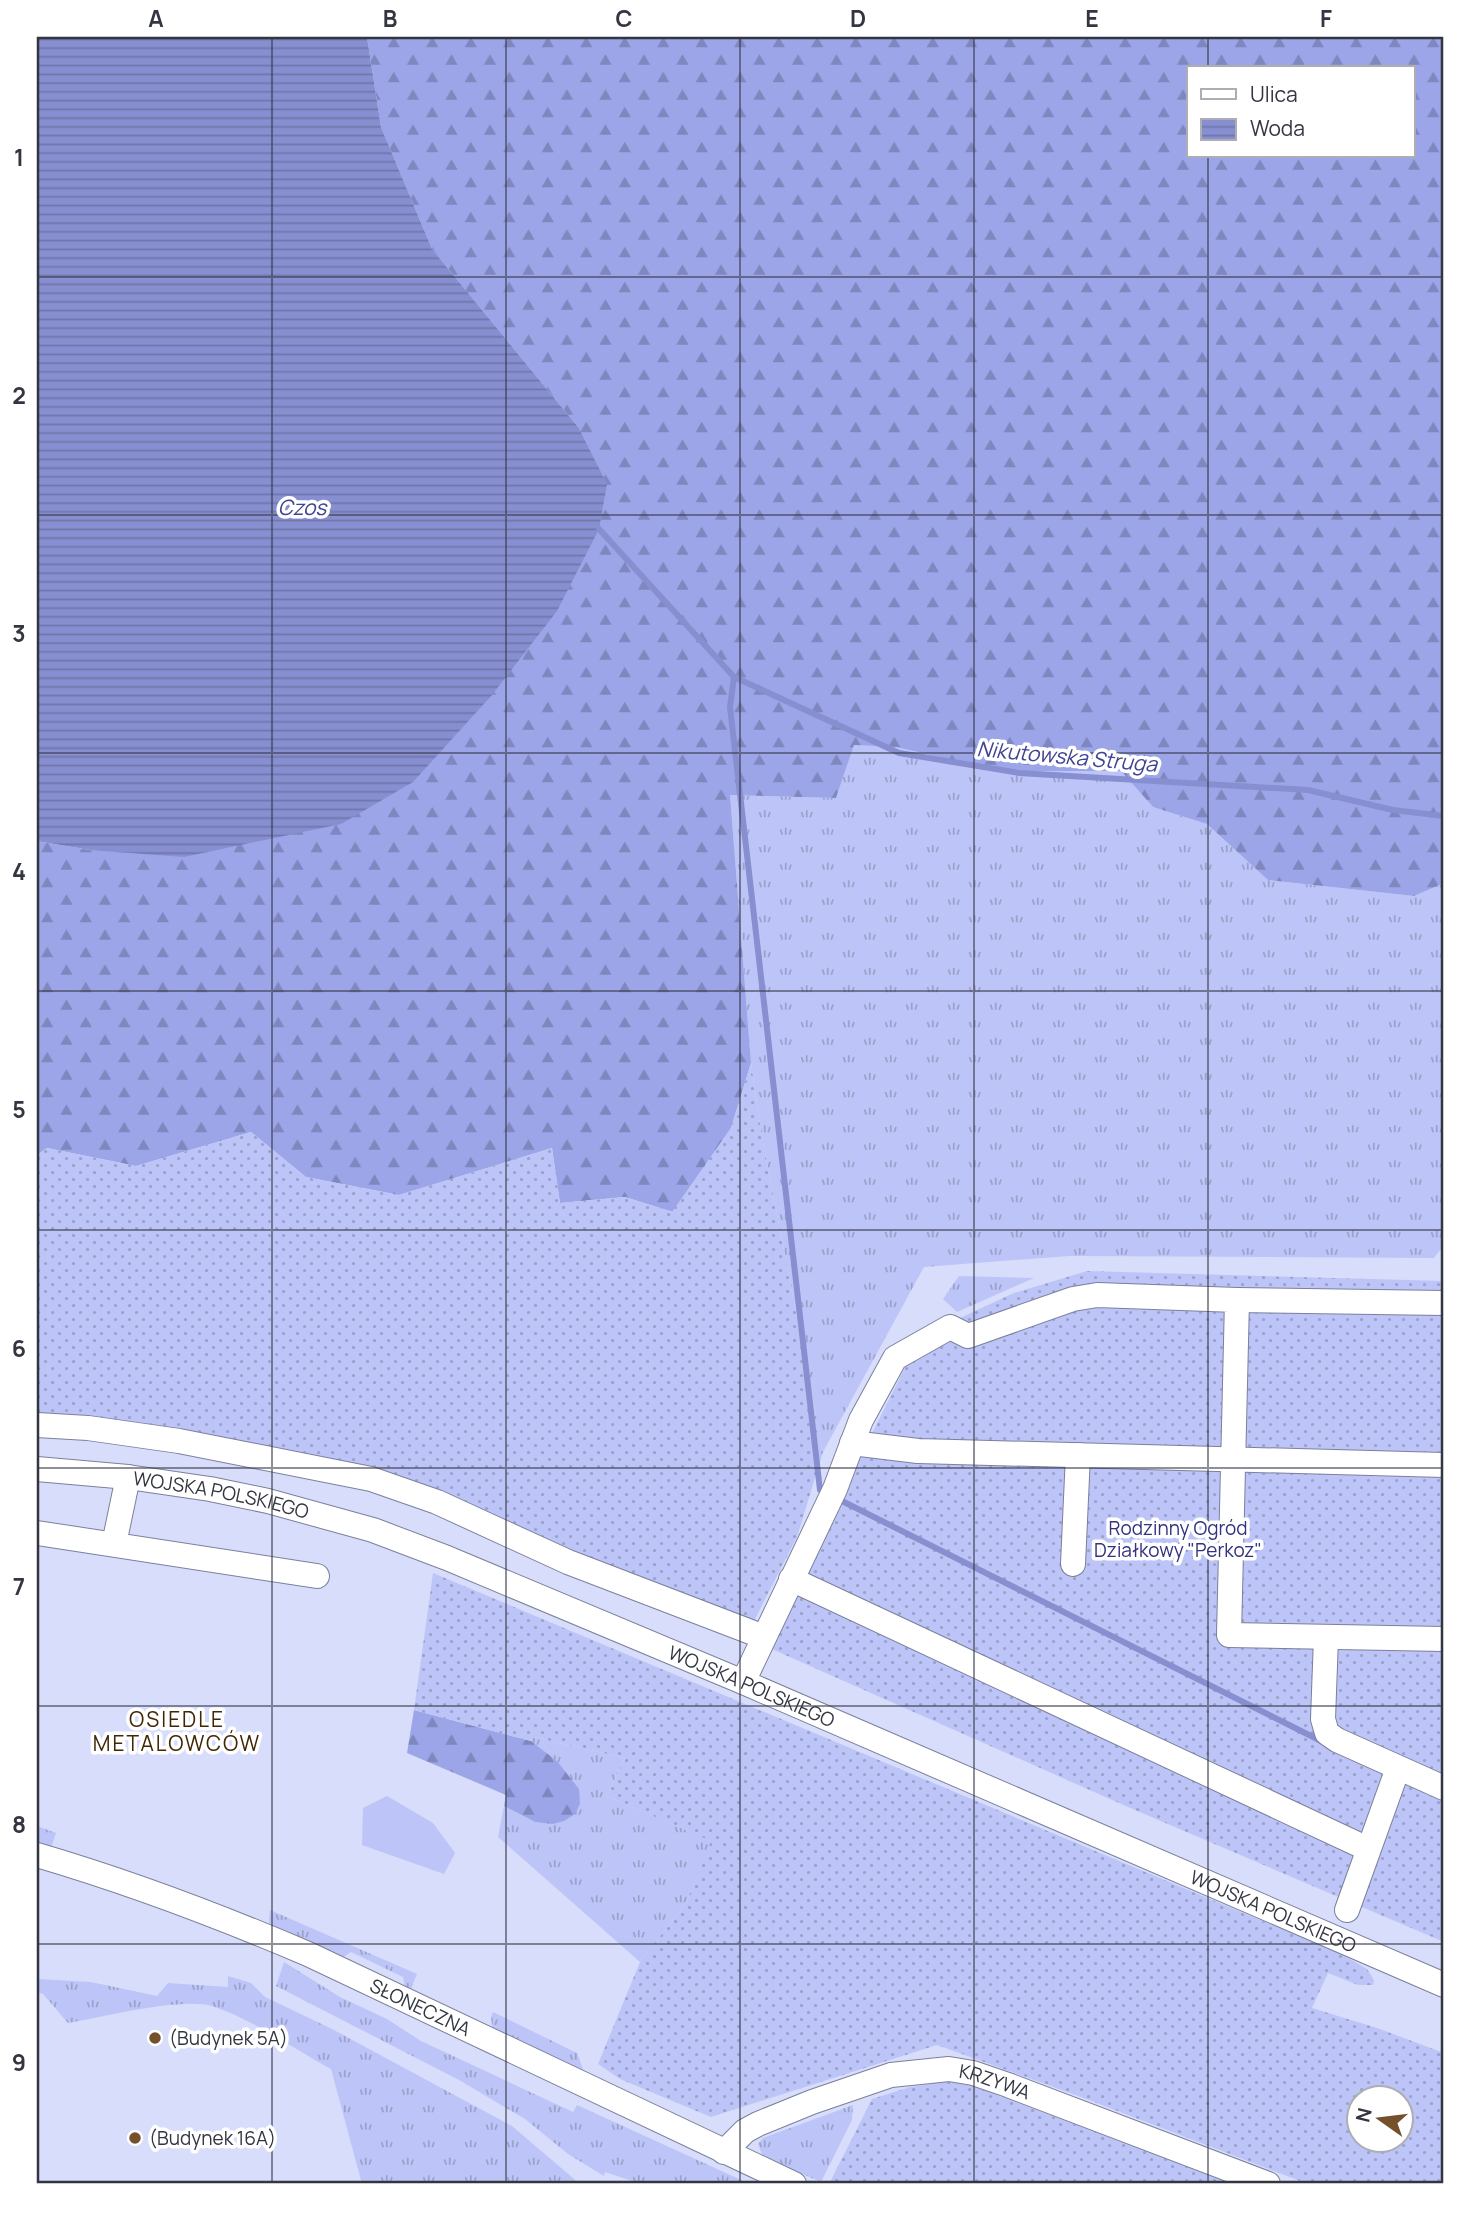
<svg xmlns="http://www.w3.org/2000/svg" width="1481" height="2221" font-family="Manrope,sans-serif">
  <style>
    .grass { fill: url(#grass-tufts) }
    .forest { fill: url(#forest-firs); fill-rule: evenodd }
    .park { fill: #bdc5f8 }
    .garden { fill: url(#garden-dots); fill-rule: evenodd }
    .water { fill: url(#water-rules) }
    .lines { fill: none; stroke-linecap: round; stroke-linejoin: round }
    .stream { stroke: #878fd1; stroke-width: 6 }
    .minor-casing { stroke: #7b809c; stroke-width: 26 }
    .minor { stroke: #fff; stroke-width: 24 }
    .grid { fill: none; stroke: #333541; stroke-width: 2; stroke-opacity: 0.55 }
    .poi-dot { fill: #74512a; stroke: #fff; stroke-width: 2.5 }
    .labels { text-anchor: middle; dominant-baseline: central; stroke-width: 7; stroke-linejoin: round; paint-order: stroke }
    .street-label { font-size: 19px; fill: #333541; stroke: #fff }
    .park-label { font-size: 19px; fill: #323280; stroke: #fff }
    .poi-label { font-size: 19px; fill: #333541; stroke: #fff; text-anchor: start }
    .water-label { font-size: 21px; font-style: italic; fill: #404494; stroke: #fff }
    .neighbourhood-label { font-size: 21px; letter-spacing: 2px; fill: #402605; stroke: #fff }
    .neatline { fill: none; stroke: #333541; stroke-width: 2.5 }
    .grid-label { font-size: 23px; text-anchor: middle; font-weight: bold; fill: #333541 }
  </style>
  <defs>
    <pattern id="grass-tufts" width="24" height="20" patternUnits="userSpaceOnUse" patternTransform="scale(1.75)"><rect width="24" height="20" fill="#bdc5f8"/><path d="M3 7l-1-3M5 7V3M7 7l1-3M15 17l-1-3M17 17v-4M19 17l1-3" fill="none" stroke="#9aa1ca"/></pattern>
    <pattern id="forest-firs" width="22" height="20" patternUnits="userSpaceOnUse" patternTransform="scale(1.75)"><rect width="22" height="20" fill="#9ba5e8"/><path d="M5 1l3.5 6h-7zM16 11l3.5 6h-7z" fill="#7f87be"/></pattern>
    <pattern id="garden-dots" width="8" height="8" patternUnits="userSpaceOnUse" patternTransform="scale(1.75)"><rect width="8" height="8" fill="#bdc5f8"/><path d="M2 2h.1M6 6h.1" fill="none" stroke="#9aa1ca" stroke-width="1.8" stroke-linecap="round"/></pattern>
    <pattern id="water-rules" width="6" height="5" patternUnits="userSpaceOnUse" patternTransform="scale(1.75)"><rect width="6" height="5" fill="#878fd1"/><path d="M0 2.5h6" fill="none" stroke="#6f76ab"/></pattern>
  </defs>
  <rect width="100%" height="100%" fill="#d7ddfb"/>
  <!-- grass -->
  <g class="grass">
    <path d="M854,745L896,747L1012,771H1121L1153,807L1207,824L1268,880L1414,896L1444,883V1245L1434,1258L1069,1256L924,1267L823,1452L761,1132L751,1063L730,795L836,798Z"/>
    <path d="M959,1276L1034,1278L957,1312L943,1299Z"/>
    <path d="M533,1737L625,1758L607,1796L712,1841L686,1903L640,1962L498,1837L504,1806L535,1822L557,1761L531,1741Z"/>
    <path d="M37,1826L56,1833L52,1845L46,1851L37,1848Z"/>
    <path d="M270,1910L417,1974L409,1993L406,1992L403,1977L351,1952L339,1960L277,1930V1928L269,1923Z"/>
    <path d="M284,1962L340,1997L387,2019L421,2041L573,2112L577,2105L750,2184H641L605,2172L604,2176L568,2154L525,2119L459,2080L276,1986Z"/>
    <path d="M228,1976L251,1983L265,1997L332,2029L512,2126L580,2184H362L331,2069C294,2049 252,2019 212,2006C182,1997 102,2017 68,2023L43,1994L37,1992V1979L91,1982L157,1996L168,1983L228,1987Z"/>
    <path d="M493,2012L577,2053L584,2072L493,2033L491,2017Z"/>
    <path d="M853,2105L852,2120L821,2182L763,2157L758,2144L763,2138Z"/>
  </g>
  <!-- forest -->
  <g class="forest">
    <path d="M367,37H1444V883L1414,896L1268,880L1207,824L1153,807L1121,771H1001L896,747L854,745L836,798L730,795L751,1063L731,1128L673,1212L625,1197L560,1203L552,1148L399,1195L306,1177L251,1132L136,1166L47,1148L37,1155V841L90,850L578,427L432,249L381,127ZM1189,68H1413V156H1189Z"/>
    <path d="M414,1710L531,1741L557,1761L579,1789L580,1804L575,1814L564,1821L553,1824L535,1822L504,1806L506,1795L407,1753Z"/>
  </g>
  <!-- park -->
  <path class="park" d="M387,1796L433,1823L455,1853L444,1874L362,1845L363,1808Z"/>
  <!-- garden -->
  <g class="garden">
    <path d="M751,1063L761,1132L823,1452L797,1537L754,1621L557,1547L367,1470L37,1416V1155L47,1148L136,1166L251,1132L306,1177L399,1195L552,1148L560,1203L625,1197L672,1212L731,1128Z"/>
    <path d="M1087,1271L1444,1281V1942L1128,1807L765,1646L921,1336L1014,1293Z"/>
    <path d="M433,1573L1341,1954L1367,1969L1374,1980L1373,1985H1358L1328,1973L1312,2008L1377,2028L1444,2053V2184H1308L1081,2097L937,2045L711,2117L620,2079L598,2064L640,1962L686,1903L711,1841L607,1796L625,1758L533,1737L531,1741L414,1710ZM1358,2098H1400V2140H1358Z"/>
    <path d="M957,2080L1232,2184H829L872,2099L910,2087Z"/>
  </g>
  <!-- water -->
  <path class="water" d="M37,37H367L381,127L432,249L578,427L607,484L599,529L557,611L492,695L413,782L341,824L184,857L90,850L37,841Z"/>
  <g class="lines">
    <!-- stream -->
    <g class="stream">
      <path d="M599,529L734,677L899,753L1019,773L1308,790L1393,810L1444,816"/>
      <path d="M734,677L730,707L820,1490L828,1494"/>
      <path d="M838,1499L1323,1742"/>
    </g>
    <!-- minor casing -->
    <g class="minor-casing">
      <g id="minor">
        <path d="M1237,1300L1444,1303"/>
        <path d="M37,1425L88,1428L179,1441L371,1479L437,1502L568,1562L764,1637"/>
        <path d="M852,1443L918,1451L1444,1465"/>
        <path id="s1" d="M37,1469L128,1477L210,1489L268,1501L373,1530L447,1558L743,1682L1444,1985"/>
        <path d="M37,1533L317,1576"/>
        <path d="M114,1544L128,1477"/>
        <path d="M1073,1564L1078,1455"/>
        <path d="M791,1579L1368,1849"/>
        <path d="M1326,1638L1323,1719L1327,1733L1337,1740L1444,1788"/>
        <path d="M743,1682L835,1489L861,1420L895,1358L950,1327L968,1336L1073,1299L1097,1295L1237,1300L1229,1635L1444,1639"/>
        <path id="s2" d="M37,1855C129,1882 219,1916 308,1954L794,2184"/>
        <path d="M1347,1910L1398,1768"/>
        <path id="s3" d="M724,2152L745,2131L758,2124L812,2102L891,2075L949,2069L973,2073L1008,2085L1268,2184"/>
      </g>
    </g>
    <!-- minor -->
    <use href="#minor" class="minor"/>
  </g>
  <!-- grid -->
  <path class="grid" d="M272,37V2184M506,37V2184M740,37V2184M974,37V2184M1208,37V68M1208,156V2184M37,277H1444M37,515H1444M37,753H1444M37,991H1444M37,1230H1444M37,1468H1444M37,1706H1444M37,1944H1444"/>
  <!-- markers -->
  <g class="poi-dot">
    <circle cx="155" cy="2038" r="7"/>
    <circle cx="135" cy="2138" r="7"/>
  </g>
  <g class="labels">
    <!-- street labels -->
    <g class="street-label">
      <text stroke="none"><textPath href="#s1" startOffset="186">WOJSKA POLSKIEGO</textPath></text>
      <text stroke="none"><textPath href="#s1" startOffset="752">WOJSKA POLSKIEGO</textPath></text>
      <text stroke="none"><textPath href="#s1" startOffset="1320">WOJSKA POLSKIEGO</textPath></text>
      <text stroke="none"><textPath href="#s2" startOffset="413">SŁONECZNA</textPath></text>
      <text stroke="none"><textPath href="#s3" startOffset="292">KRZYWA</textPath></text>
    </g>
    <!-- park labels -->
    <g class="park-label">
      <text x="1178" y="1528">Rodzinny Ogród<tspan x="1178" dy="22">Działkowy "Perkoz"</tspan></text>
    </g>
    <!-- poi labels -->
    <g class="poi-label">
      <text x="169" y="2038">(Budynek 5A)</text>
      <text x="149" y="2138">(Budynek 16A)</text>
    </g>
    <!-- water labels -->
    <g class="water-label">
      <text x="302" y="507">Czos</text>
      <text transform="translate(1067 756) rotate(5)">Nikutowska Struga</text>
    </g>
    <!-- neighbourhood labels -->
    <g class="neighbourhood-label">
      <text x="177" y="1719">OSIEDLE<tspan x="177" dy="24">METALOWCÓW</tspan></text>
    </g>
  </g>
  <!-- border -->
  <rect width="1481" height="2221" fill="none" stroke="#ffffff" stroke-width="77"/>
  <!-- legend -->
  <rect x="1187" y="66" width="228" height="91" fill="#ffffff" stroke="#adaeb3" stroke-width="2"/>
  <rect x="1201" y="89" width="35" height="10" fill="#ffffff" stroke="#adaeb3" stroke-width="2"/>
  <text x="1250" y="102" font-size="21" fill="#333541">Ulica</text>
  <rect x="1201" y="119" width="35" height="21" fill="url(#water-rules)" stroke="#adaeb3" stroke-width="2"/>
  <text x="1250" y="136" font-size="21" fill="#333541">Woda</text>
  <!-- north arrow -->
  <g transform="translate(1380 2119) rotate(284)"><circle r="33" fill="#ffffff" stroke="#adaeb3" stroke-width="2"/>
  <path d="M0-5L12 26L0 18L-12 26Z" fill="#74512a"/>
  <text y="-10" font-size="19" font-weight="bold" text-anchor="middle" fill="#333541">N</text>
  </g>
  <rect x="38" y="38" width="1404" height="2144" class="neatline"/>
  <g class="grid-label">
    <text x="156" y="27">A</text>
    <text x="390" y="27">B</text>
    <text x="624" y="27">C</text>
    <text x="858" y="27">D</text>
    <text x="1092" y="27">E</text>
    <text x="1326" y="27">F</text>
    <text x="19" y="166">1</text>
    <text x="19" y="404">2</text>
    <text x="19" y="642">3</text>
    <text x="19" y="880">4</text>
    <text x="19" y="1118">5</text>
    <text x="19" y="1357">6</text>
    <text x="19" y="1595">7</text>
    <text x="19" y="1833">8</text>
    <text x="19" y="2071">9</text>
  </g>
</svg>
